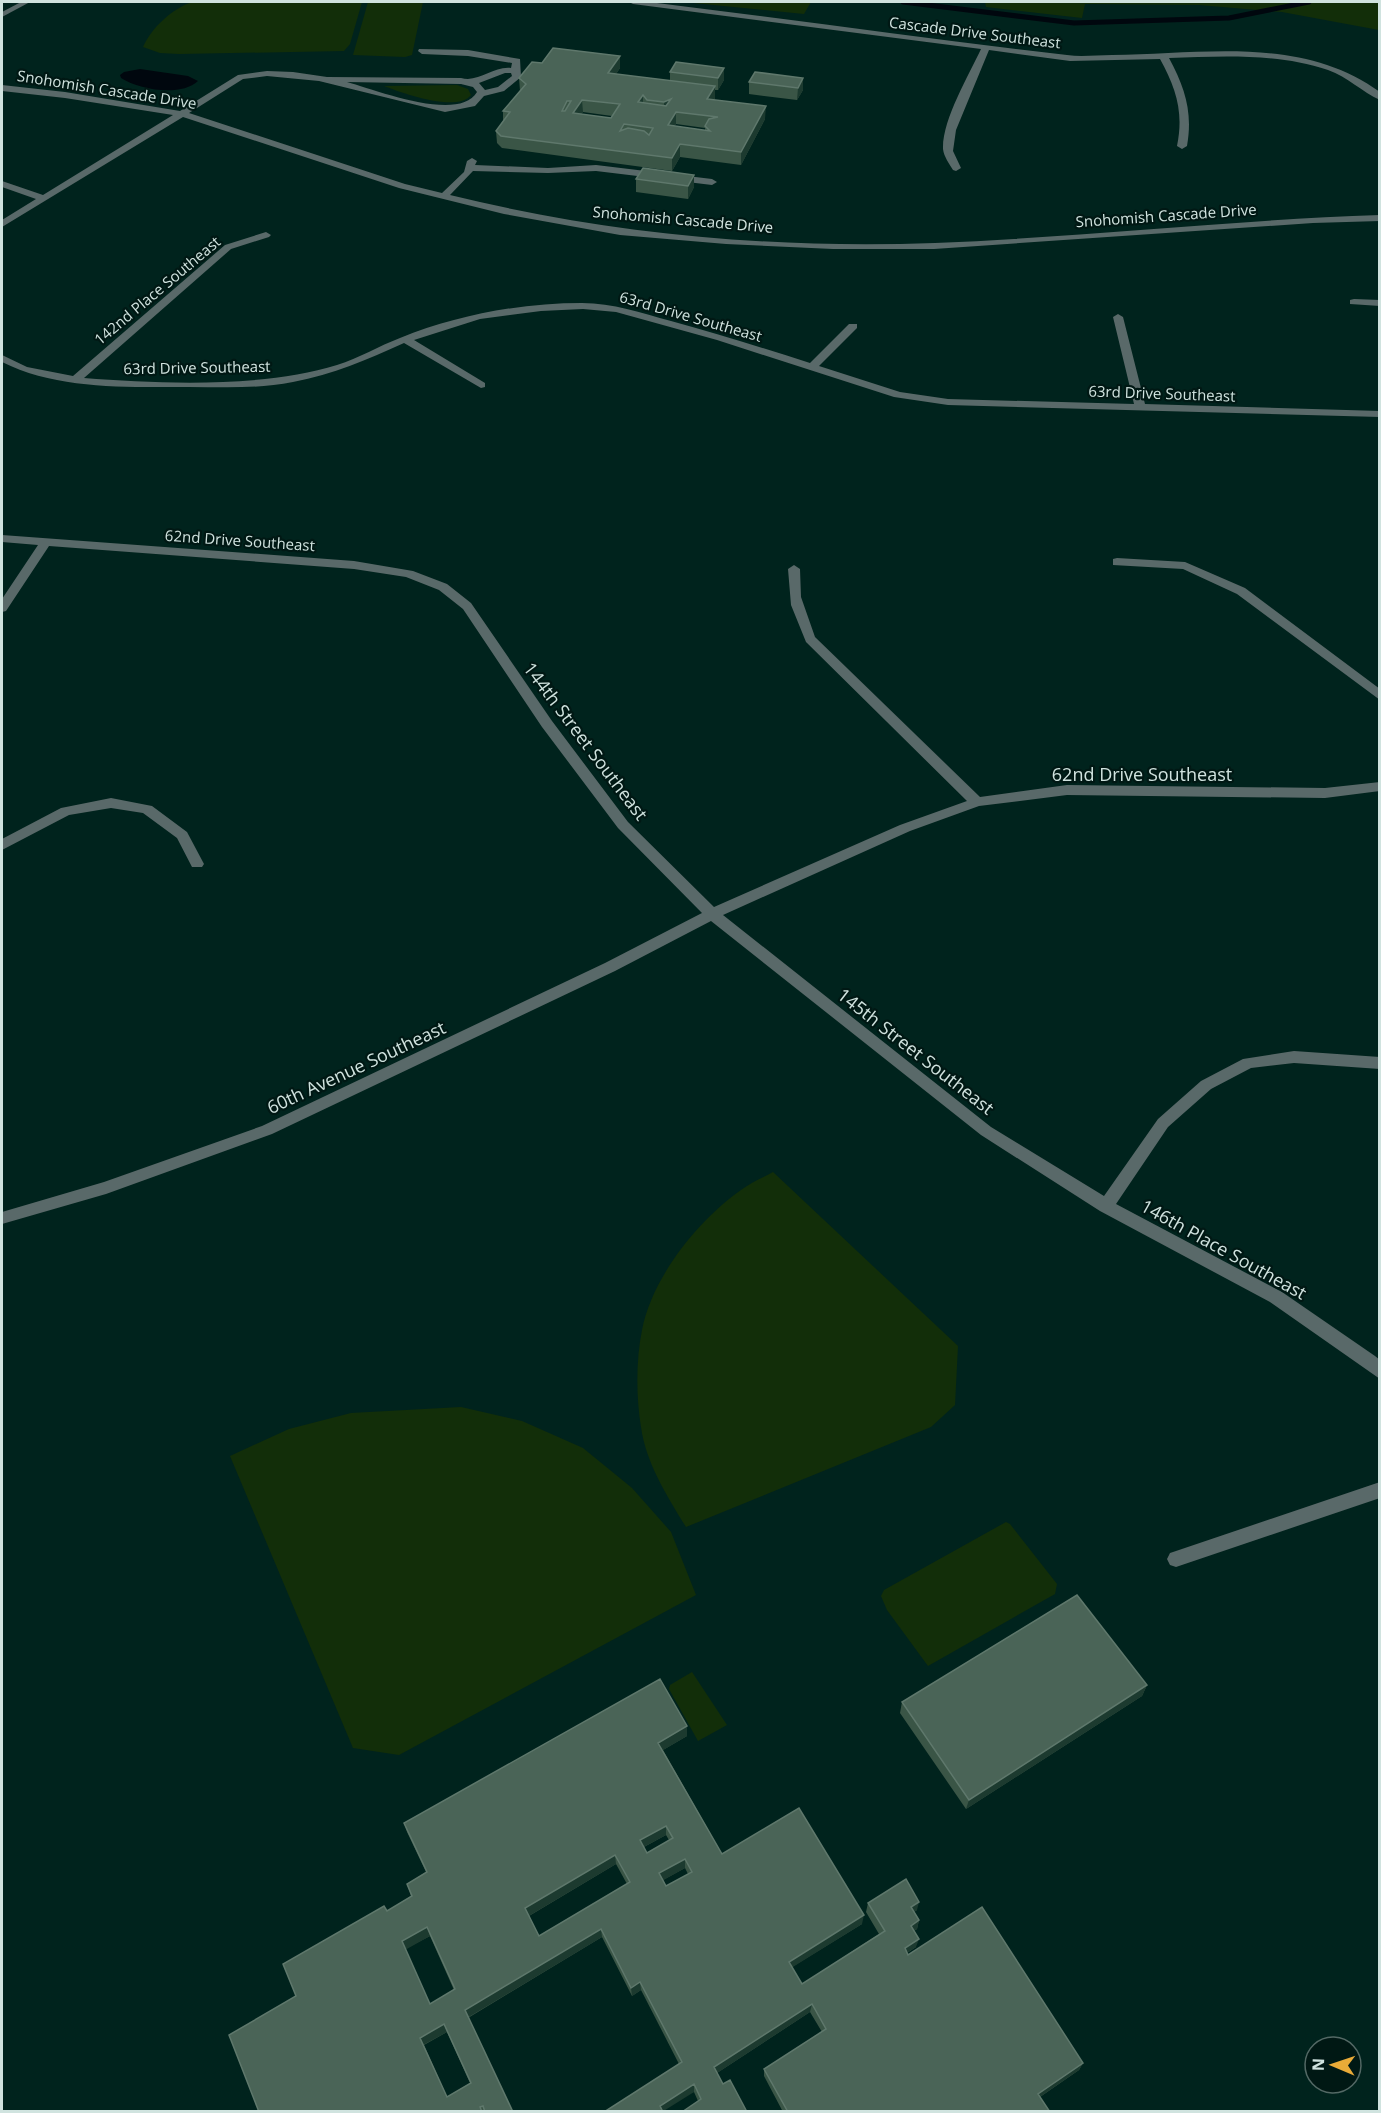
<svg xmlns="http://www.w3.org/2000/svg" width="1381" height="2113" font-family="'Open Sans',sans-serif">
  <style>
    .green { fill: #122e09 }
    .water { fill: #00070e }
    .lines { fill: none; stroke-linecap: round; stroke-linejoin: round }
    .stream { stroke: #00070e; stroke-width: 5 }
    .minor { fill: #596969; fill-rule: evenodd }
    .wall { fill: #3a5546; fill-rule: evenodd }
    .shaded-wall { fill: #1c3a2f }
    .building { fill: #4a6457; stroke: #5f786c; stroke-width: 1.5; fill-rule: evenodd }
    .labels { text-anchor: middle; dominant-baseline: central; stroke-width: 4.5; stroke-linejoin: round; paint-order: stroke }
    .far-street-label { font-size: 15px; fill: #d0e3df; stroke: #001814 }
    .street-label { font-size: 18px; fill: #d0e3df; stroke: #001814 }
  </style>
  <rect width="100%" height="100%" fill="#00231d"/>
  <!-- green -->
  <g class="green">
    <path d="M192,2H362L350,44L344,51L179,54L160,53L143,47C152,27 172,9 192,2Z"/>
    <path d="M368,2H423L412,55L405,57L353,55Z"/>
    <path d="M683,2H811L804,14Z"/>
    <path d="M985,2H1379V30L1282,12L1199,5L1085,4L1082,18L986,7Z"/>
    <path d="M457,85L468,89L471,95C457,113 402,93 384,86Z"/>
    <path d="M773,1172L958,1346L955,1405L931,1427L686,1527C667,1496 646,1463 641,1427C636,1396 636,1360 642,1330C652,1278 697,1221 741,1190C750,1183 762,1178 773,1172Z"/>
    <path d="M461,1407L522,1421L583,1448L632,1488L671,1532L696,1595L399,1755L353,1748L230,1456L289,1429L351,1413Z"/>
    <path d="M1006,1522L1010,1524L1057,1584L1055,1594L928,1666L887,1610L881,1596L884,1590Z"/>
    <path d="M692,1672L727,1725L698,1741L669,1689L670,1685Z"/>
  </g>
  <!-- water -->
  <path class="water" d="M140,69L188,76L198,81C181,97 140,90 121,78L120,75L124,72Z"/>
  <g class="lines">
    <!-- stream -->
    <path class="stream" d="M903,2L1074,23L1229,18L1309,2"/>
    <!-- minor -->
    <g class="minor">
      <path d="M21,2H30L2,17V12Z"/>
      <path d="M629,2H649C788,19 927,39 1067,55C1081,57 1097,55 1112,55C1202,54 1302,35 1380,92V100C1362,92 1348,77 1328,70C1277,53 1222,56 1169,58C1185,88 1193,112 1187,146L1182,149L1177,146C1184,112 1176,88 1160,59L1070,61L989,50L956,130L953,151L961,168L956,171L953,170C949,163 944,157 943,149C942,120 969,75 981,49L633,4Z"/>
      <path d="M419,49L468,50L520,59L521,77L504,91L484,96L475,106L445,112L319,81L267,76L243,79L189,113L405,184L442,193L464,172L467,161L472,158L477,161L475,165L548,168L596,165L712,179L717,182L712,185L596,171L548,173L473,171L450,195C608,234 772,249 935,243C1083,237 1231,220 1380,215V221L1313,223L934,249H833L726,244L620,235L504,214L399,188L183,117L2,227V220L36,199L2,187V181L43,195L173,115L65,98L2,91V85L65,92L180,111L238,75L267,71L293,72L327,77L461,78C479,83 493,66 511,68L512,63L468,56L422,54L418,51ZM505,73H511L512,76L498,87L485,90L479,83ZM347,82L461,84L473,87L477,92C459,123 376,90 347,82Z"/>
      <path d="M266,232L271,235L269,237L231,249L84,378C162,384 263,388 337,365C359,358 379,346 400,338C457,315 520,303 582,303C613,303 641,313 671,321C717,334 764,348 810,363L849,324H857V328L819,366L900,392L948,399L1134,404L1113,317L1118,314L1123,317L1145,404L1380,411V417L948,405L894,397L717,340L616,312L583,309L541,311L480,319L414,340L485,383V387L481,388L404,343C366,360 334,374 293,382C259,389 224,387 189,387C127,387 58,390 2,362V355L27,367L73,376L225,245Z"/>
      <path d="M1354,299L1380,300V306L1350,304V300Z"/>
      <path d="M2,535L354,561L413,571L447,584L471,603L552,721L628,822L714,907L900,825L967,801L806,642L791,605L788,569L794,565L800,569L801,597L815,637L980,797L1067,785L1325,788L1380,782V791L1325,798L1067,795L979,806L910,831L723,915L991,1127L1104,1196L1158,1119L1201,1081L1243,1059L1294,1051L1380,1057V1069L1294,1063L1251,1068L1211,1089L1168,1127L1116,1204L1282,1292L1375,1356L1380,1360V1379L1270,1302L1100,1211L981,1135L711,921L615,971L272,1134L106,1194L2,1224V1212L104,1182L262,1126L605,963L702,913L618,828L542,727L463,609L439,590L406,577L354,569L49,546L6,611L2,612V599L38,545L2,542Z"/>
      <path d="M1117,558L1185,562L1245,588L1380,689V700L1237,594L1183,569L1113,565V559Z"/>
      <path d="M111,798L152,806L187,832L204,864L202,867H192L177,838L143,813L111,808L69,815L2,850V839L61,808Z"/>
      <path d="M1380,1482V1498L1176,1567L1170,1565L1167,1559L1170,1553L1176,1551Z"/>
    </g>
  </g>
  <!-- wall -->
  <g class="wall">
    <path d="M620,56V68L616,74L670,81V72L724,68V80L718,90H715V98L714,100L765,119L741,165L680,157L672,171L502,148L497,143L496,131L503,121V111L520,91L519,78L542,63ZM583,112L612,116L611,118L581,114ZM676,124L705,128V130L674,126Z"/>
    <path d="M803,78V90L797,100L749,94V82Z"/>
    <path d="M694,175V187L688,199L636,192V179Z"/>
    <path d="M1147,1685L1142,1696L966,1809L900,1713L902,1702Z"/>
    <path d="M687,1726V1736L663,1750L722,1854L862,1924L792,1967L802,1984L879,1934L866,1912L868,1903L917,1910L914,1912L919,1920L917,1929L914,1931L916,1947L907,1953L908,1955L1083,2063L1079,2070L1040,2097L1050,2112H783L764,2076V2069L822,2032L810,2012L717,2073L723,2084L698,2101L694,2092L604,2112L679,2064L641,1990L632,1996L602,1937L468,2018L513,2112H259L296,1996L387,1911L411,1896L407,1884L426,1872L407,1832L404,1823ZM666,1835L669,1840L647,1853L644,1847ZM616,1864L627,1884L539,1936L529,1916ZM685,1868L688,1874L666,1886L663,1880ZM430,1936L454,1990L430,2004L405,1949ZM447,2032L470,2083L447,2097L424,2045Z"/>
  </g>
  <!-- shaded-wall -->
  <g class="shaded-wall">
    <path d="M620,56V68L608,86V73Z"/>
    <path d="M724,68V80L718,90V78Z"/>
    <path d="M803,78V90L797,100L798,88Z"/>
    <path d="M715,86V98L707,112V99Z"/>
    <path d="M643,95V108L638,102Z"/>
    <path d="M671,99L664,114V102Z"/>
    <path d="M582,100L583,112L574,126L573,113Z"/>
    <path d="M766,106L765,119L741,165V152Z"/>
    <path d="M676,112V124L668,138V125Z"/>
    <path d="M680,144V157L672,171V158Z"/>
    <path d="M694,175V187L688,199V186Z"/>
    <path d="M1147,1685L1142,1696L966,1809L969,1800Z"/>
    <path d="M687,1726V1736L658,1753V1743Z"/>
    <path d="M666,1826V1835L640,1849V1840Z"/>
    <path d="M615,1855L616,1864L527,1917L525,1908Z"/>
    <path d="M685,1859V1868L660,1882L659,1873Z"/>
    <path d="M919,1902L917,1910L908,1916L911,1907Z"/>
    <path d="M864,1915L862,1924L788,1970L789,1962Z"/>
    <path d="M919,1920L917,1929L908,1934L911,1926Z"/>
    <path d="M427,1927L430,1936L405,1950L402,1941Z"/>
    <path d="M601,1929L602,1937L467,2018L465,2010Z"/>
    <path d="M919,1939L916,1947L902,1956L905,1948Z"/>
    <path d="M640,1982L641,1990L632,1996L631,1988Z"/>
    <path d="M812,2004L810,2012L714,2075V2067Z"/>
    <path d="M444,2024L447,2032L423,2045L420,2038Z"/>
    <path d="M1083,2063L1079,2070L1034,2101L1038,2094Z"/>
    <path d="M694,2084V2092L662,2112L660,2106Z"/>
  </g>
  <!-- building -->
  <g class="building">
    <path d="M553,48L620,56L608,73L715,86L707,99L766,106L741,152L680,144L672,158L501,136L496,131L510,112L503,111L526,84L519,78L532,62L542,63ZM643,95L647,100L664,102L671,99L666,106L638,102ZM582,100L620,104L611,118L573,113ZM567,101H571L565,111H562ZM676,112L718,117L709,119L705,126L710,131L668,125ZM624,124L653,128L649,135L644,131L628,128L620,131Z"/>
    <path d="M676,62L724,68L718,78L670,72Z"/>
    <path d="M755,72L803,78L798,88L749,82Z"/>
    <path d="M643,168L694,175L688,186L636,179Z"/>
    <path d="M1077,1595L1147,1685L969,1800L902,1702Z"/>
    <path d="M660,1679L687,1726L658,1743L722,1854L799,1808L864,1915L789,1962L802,1984L885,1931L868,1903L906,1879L919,1902L911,1907L919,1920L911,1926L919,1939L905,1948L908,1955L982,1907L1083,2063L1038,2094L1050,2112H788L764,2069L826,2029L812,2004L714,2067L723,2084L730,2080L747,2112H682L701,2099L694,2084L660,2106L663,2112H604L682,2062L640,1982L631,1988L601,1929L465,2010L513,2112H485L483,2106L480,2107L482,2112H259L229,2035L296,1996L283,1964L384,1906L387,1911L412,1896L407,1884L427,1872L404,1823ZM666,1826L673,1838L647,1853L640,1840ZM615,1855L630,1882L539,1936L525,1908ZM685,1859L692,1872L666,1886L659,1873ZM427,1927L455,1989L430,2004L402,1941ZM444,2024L471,2083L447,2097L420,2038Z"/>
  </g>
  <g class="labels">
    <!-- far-street labels -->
    <g class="far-street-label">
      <text transform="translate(975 32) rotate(7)">Cascade Drive Southeast</text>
      <text transform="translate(107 89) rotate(9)">Snohomish Cascade Drive</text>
      <text transform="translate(1166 215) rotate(-4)">Snohomish Cascade Drive</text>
      <text transform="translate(683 219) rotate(5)">Snohomish Cascade Drive</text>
      <text transform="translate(157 290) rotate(-40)">142nd Place Southeast</text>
      <text transform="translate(691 316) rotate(16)">63rd Drive Southeast</text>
      <text transform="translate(197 367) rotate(-1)">63rd Drive Southeast</text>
      <text transform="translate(1162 393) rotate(2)">63rd Drive Southeast</text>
      <text transform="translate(240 540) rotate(4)">62nd Drive Southeast</text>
    </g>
    <!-- street labels -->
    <g class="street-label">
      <text transform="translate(586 741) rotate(53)">144th Street Southeast</text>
      <text x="1142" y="774">62nd Drive Southeast</text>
      <text transform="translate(916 1051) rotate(38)">145th Street Southeast</text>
      <text transform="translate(356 1067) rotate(-25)">60th Avenue Southeast</text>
      <text transform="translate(1224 1249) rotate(29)">146th Place Southeast</text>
    </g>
  </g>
  <!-- border -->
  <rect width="1381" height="2113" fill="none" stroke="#d0e3df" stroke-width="6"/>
  <!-- north arrow -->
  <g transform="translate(1333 2065) rotate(272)"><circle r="28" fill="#001814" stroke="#536965" stroke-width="1.5"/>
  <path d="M0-4.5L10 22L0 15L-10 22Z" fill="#e9ab38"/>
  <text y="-9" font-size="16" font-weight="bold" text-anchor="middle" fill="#d0e3df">N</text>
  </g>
</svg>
